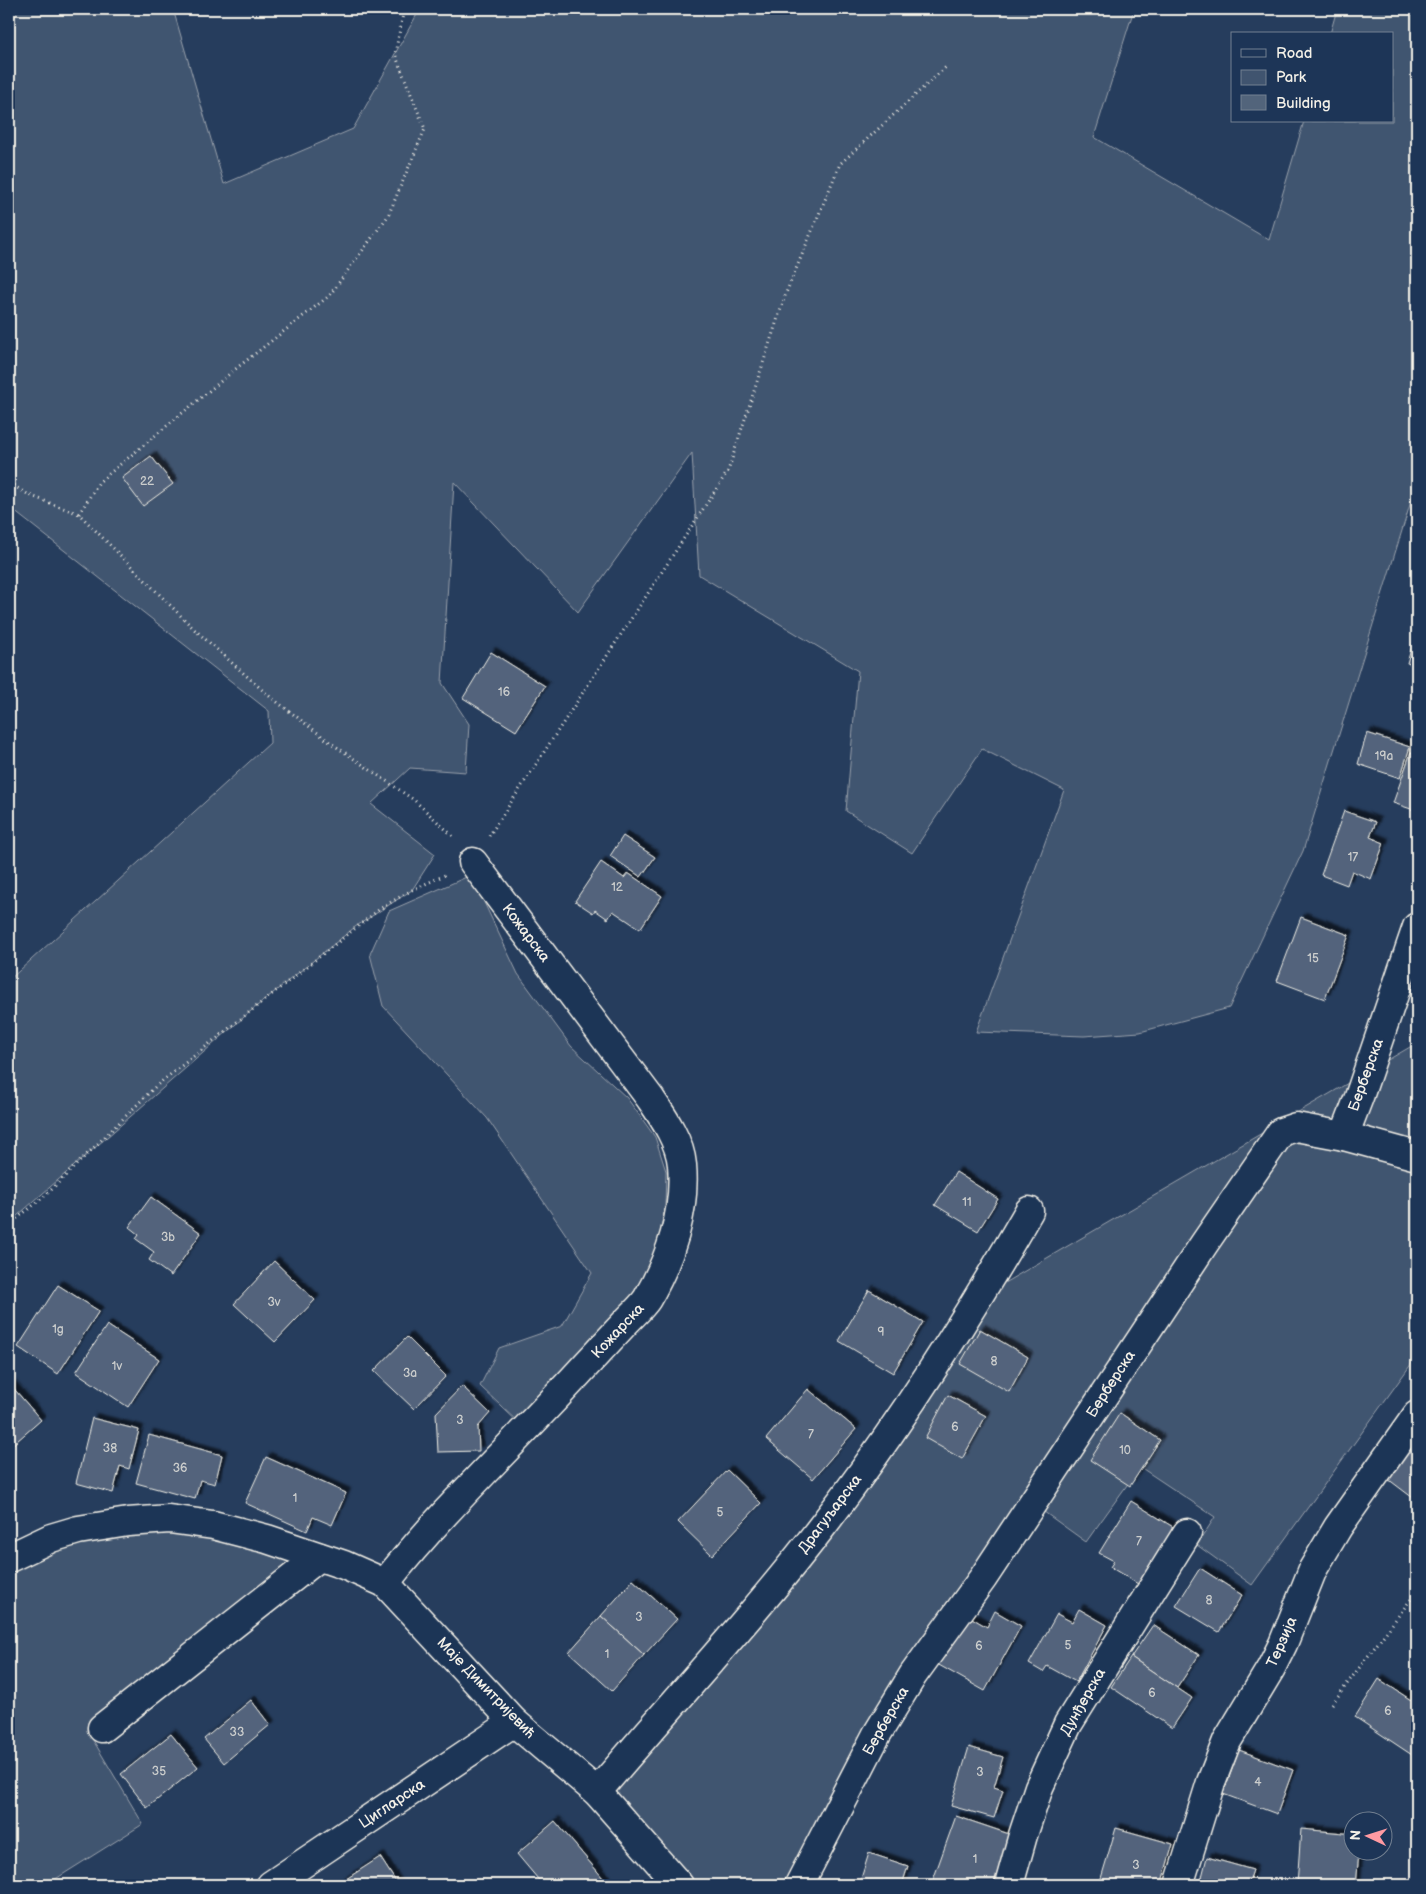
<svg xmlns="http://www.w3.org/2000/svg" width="1426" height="1894" font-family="'Balsamiq Sans',sans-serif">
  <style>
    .green { fill: #40546f; stroke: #9aa2ac }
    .building { fill: #52647b; stroke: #f4f1e8; filter: url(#shadow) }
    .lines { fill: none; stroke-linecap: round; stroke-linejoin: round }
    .minor-casing { stroke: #f4f1e8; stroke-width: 31 }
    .path { stroke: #f4f1e8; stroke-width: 3; stroke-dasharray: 1 4; stroke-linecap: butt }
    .minor { stroke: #1d3557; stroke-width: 28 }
    .labels { text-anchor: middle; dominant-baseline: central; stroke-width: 4; stroke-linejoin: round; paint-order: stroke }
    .number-label { font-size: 12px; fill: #cccecd }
    .street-label { font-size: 15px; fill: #f4f1e8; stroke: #1d3557 }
  </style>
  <defs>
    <filter id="shadow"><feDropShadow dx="4.5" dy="-4.5" stdDeviation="1" flood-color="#0009"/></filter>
  </defs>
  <rect width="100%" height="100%" fill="#263d5d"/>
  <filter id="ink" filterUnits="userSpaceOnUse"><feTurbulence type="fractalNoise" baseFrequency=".02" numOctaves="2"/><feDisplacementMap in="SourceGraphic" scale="10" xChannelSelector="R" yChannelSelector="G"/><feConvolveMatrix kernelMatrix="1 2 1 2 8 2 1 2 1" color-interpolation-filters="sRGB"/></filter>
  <g filter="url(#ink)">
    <!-- green -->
    <g class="green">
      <path d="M9,9H173L224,184L353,129L420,9H1134L1094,137L1269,240L1304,121H1392V34H1330L1337,9H1417V482L1303,851L1229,1008L1140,1032L1084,1036L976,1032L1064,790L982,749L912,853L846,811L858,671L699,575L692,453L578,612L454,482L442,683L469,724L466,772L410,768L371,804L435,854L412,890L355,927L252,1010L9,1223V980L270,743L269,711L9,507Z"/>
      <path d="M471,875L518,974L571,1046L627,1098L655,1137L666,1171L665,1206L659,1240L645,1280L629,1308L523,1427L480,1386L499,1348L562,1326L592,1273L487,1118L383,1006L370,954L389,911Z"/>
      <path d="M1417,1043V1356L1252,1585L1197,1545L1215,1517L1140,1467L1086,1542L1033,1504L798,1885H679L597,1792L823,1525L980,1297Z"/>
      <path d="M128,1522L319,1557L87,1730L143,1824L46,1885H9V1543Z"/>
    </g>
    <!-- building -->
    <g class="building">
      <path d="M151,456L173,484L143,506L122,478Z"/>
      <path d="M1417,628V667L1407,663Z"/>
      <path d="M491,652L545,686L516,731L463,698Z"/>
      <path d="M1367,733L1410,747L1400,778L1358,764Z"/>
      <path d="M1411,752L1417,754V811L1393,803Z"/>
      <path d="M1344,811L1376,822L1370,837L1384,843L1371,879L1352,871L1347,885L1321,875Z"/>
      <path d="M623,836L655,857L641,877L610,856Z"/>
      <path d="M601,862L624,878L628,873L662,896L640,929L613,911L608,919L595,910L593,913L575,901Z"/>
      <path d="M1301,917L1349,935L1325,999L1277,981Z"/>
      <path d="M956,1172L998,1199L978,1231L935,1205Z"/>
      <path d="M151,1197L201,1233L171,1276L149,1260L154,1252L136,1239L139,1235L129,1227Z"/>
      <path d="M274,1261L315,1300L275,1342L234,1304Z"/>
      <path d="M58,1285L99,1311L58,1374L18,1347Z"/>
      <path d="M869,1290L923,1322L893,1373L839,1341Z"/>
      <path d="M107,1325L159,1359L128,1407L76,1372Z"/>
      <path d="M980,1329L1028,1357L1009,1392L960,1364Z"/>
      <path d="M407,1337L446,1376L414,1409L374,1371Z"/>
      <path d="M9,1383L41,1420L9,1448Z"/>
      <path d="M462,1386L490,1413L478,1427L479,1451L438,1452L436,1413Z"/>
      <path d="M808,1389L856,1429L813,1479L766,1439Z"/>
      <path d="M948,1395L986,1416L962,1459L925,1438Z"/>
      <path d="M1120,1413L1160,1440L1130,1486L1090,1460Z"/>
      <path d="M92,1418L139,1430L129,1469L120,1466L113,1493L76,1483Z"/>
      <path d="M149,1435L222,1455L215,1484L200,1480L195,1499L136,1483Z"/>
      <path d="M1417,1439V1501L1388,1479Z"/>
      <path d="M266,1457L346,1493L332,1525L313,1517L307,1531L245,1503Z"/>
      <path d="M727,1470L761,1503L712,1555L678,1522Z"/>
      <path d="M1131,1501L1178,1530L1143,1587L1110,1567L1114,1561L1099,1553Z"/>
      <path d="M1200,1568L1242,1595L1219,1632L1176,1606Z"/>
      <path d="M633,1580L677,1619L644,1655L601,1616Z"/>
      <path d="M1079,1609L1107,1625L1076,1682L1047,1666L1043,1672L1029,1664L1057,1614L1072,1622Z"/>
      <path d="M995,1611L1021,1626L985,1691L937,1664L965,1614L987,1627Z"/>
      <path d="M601,1616L644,1655L612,1691L569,1652Z"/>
      <path d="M1153,1625L1199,1655L1177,1688L1131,1657Z"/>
      <path d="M1131,1657L1192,1698L1172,1728L1111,1687Z"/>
      <path d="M1379,1679L1417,1704V1747L1412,1755L1355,1717Z"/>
      <path d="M251,1700L270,1725L224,1763L204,1739Z"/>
      <path d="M171,1734L198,1767L147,1808L121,1774Z"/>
      <path d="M969,1747L1003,1757L994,1787L1003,1790L994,1818L951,1806Z"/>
      <path d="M1239,1750L1293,1770L1277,1814L1223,1794Z"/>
      <path d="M956,1816L1018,1837L1001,1885H946L933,1880Z"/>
      <path d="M555,1821L608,1884L606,1885H543L517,1854Z"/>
      <path d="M1116,1828L1173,1844L1161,1885H1099Z"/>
      <path d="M1301,1829L1354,1834V1852H1359L1356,1885H1297Z"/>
      <path d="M869,1853L908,1866L902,1885H859Z"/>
      <path d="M380,1857L398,1885H341L340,1883Z"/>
      <path d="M1207,1857L1253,1870L1248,1885H1200Z"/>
    </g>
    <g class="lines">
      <!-- minor casing -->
      <g class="minor-casing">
        <g id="minor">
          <path d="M1344,1136L1417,1156"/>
          <path d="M9,1558L51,1538L78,1530L128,1522L169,1519L213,1525L267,1539L344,1565L385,1583L514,1722L597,1792L679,1885"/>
          <path d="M385,1583C446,1506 519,1439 585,1366C598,1352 611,1338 624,1324C631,1316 641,1308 647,1299C670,1260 686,1211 682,1165C680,1141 663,1117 650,1098L473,862"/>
          <path d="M102,1728L319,1557"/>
          <path d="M597,1792C672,1703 753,1617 824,1524C900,1425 967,1319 1029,1211"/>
          <path d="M271,1885L514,1722"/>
          <path d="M799,1885L877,1734L913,1675L983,1578L1204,1244L1281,1132L1296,1127L1344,1136L1359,1097L1417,927"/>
          <path d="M1009,1885L1023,1835L1039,1787L1068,1724L1187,1533"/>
          <path d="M1179,1885L1211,1782L1227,1741L1271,1668L1283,1644L1313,1569L1338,1527L1417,1415"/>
        </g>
      </g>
      <!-- path -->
      <g class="path">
        <path d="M9,483L29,495L79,514L194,629L268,695L331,743L414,800L455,838"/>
        <path d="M79,514L99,482L238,367L329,296L388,216L425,129L395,54L404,9"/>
        <path d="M489,836L728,471L786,293L840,164L947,66"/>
        <path d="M9,1225L46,1195L156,1086L381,908L412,890L445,875"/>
        <path d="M1332,1704L1417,1591"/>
      </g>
      <!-- minor -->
      <use href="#minor" class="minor"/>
    </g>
  </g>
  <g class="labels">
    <!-- number labels -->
    <g class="number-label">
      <text x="147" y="481">22</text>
      <text x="504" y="692">16</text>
      <text x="1384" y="756">19a</text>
      <text x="1353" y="857">17</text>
      <text x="617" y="887">12</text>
      <text x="1313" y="958">15</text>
      <text x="967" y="1202">11</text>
      <text x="168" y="1237">3b</text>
      <text x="274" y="1302">3v</text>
      <text x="58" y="1329">1g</text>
      <text x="881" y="1332">9</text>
      <text x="994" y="1361">8</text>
      <text x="117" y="1366">1v</text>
      <text x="410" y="1373">3a</text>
      <text x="460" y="1420">3</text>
      <text x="955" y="1427">6</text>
      <text x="811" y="1434">7</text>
      <text x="110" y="1448">38</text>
      <text x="1125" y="1450">10</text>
      <text x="180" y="1468">36</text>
      <text x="295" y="1498">1</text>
      <text x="720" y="1512">5</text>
      <text x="1139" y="1541">7</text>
      <text x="1209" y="1600">8</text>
      <text x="639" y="1617">3</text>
      <text x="1068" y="1645">5</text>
      <text x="979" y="1646">6</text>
      <text x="607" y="1654">1</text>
      <text x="1152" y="1693">6</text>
      <text x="1388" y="1711">6</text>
      <text x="237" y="1732">33</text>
      <text x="159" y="1771">35</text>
      <text x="980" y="1772">3</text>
      <text x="1258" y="1782">4</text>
      <text x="975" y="1859">1</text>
      <text x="1136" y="1865">3</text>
    </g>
    <!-- street labels -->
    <g class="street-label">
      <text transform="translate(526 933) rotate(53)">Кожарска</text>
      <text transform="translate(1366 1075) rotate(-70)">Берберска</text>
      <text transform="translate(618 1331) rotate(-47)">Кожарска</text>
      <text transform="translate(1111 1384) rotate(-57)">Берберска</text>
      <text transform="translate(830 1514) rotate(-53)">Драгуљарска</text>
      <text transform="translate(1282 1642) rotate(-66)">Терзија</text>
      <text transform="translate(486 1688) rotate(46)">Маје Димитријевић</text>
      <text transform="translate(1083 1702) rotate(-60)">Дунђерска</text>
      <text transform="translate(886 1721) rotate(-60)">Берберска</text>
      <text transform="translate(392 1804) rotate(-34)">Цигларска</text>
    </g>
  </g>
  <!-- margin -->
  <rect width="1426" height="1894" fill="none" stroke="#1d3557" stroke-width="30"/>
  <rect x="15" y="15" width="1396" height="1864" fill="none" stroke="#f4f1e8" stroke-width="2" filter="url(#ink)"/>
  <!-- legend -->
  <rect x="1231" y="32" width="162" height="90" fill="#1d3557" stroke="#738091"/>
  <rect x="1241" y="49" width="25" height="8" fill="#1d3557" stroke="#738091"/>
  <text x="1276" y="58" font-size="15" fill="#f4f1e8">Road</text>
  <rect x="1241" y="70" width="25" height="15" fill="#40546f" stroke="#738091"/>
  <text x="1276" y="82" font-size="15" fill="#f4f1e8">Park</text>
  <rect x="1241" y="95" width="25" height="15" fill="#52647b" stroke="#738091"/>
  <text x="1276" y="108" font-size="15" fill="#f4f1e8">Building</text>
  <!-- north arrow -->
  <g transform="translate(1368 1836) rotate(274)"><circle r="24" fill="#1d3557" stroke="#738091"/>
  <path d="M0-4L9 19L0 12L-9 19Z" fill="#ff9aa2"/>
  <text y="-8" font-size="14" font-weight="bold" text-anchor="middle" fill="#f4f1e8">N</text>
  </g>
</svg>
